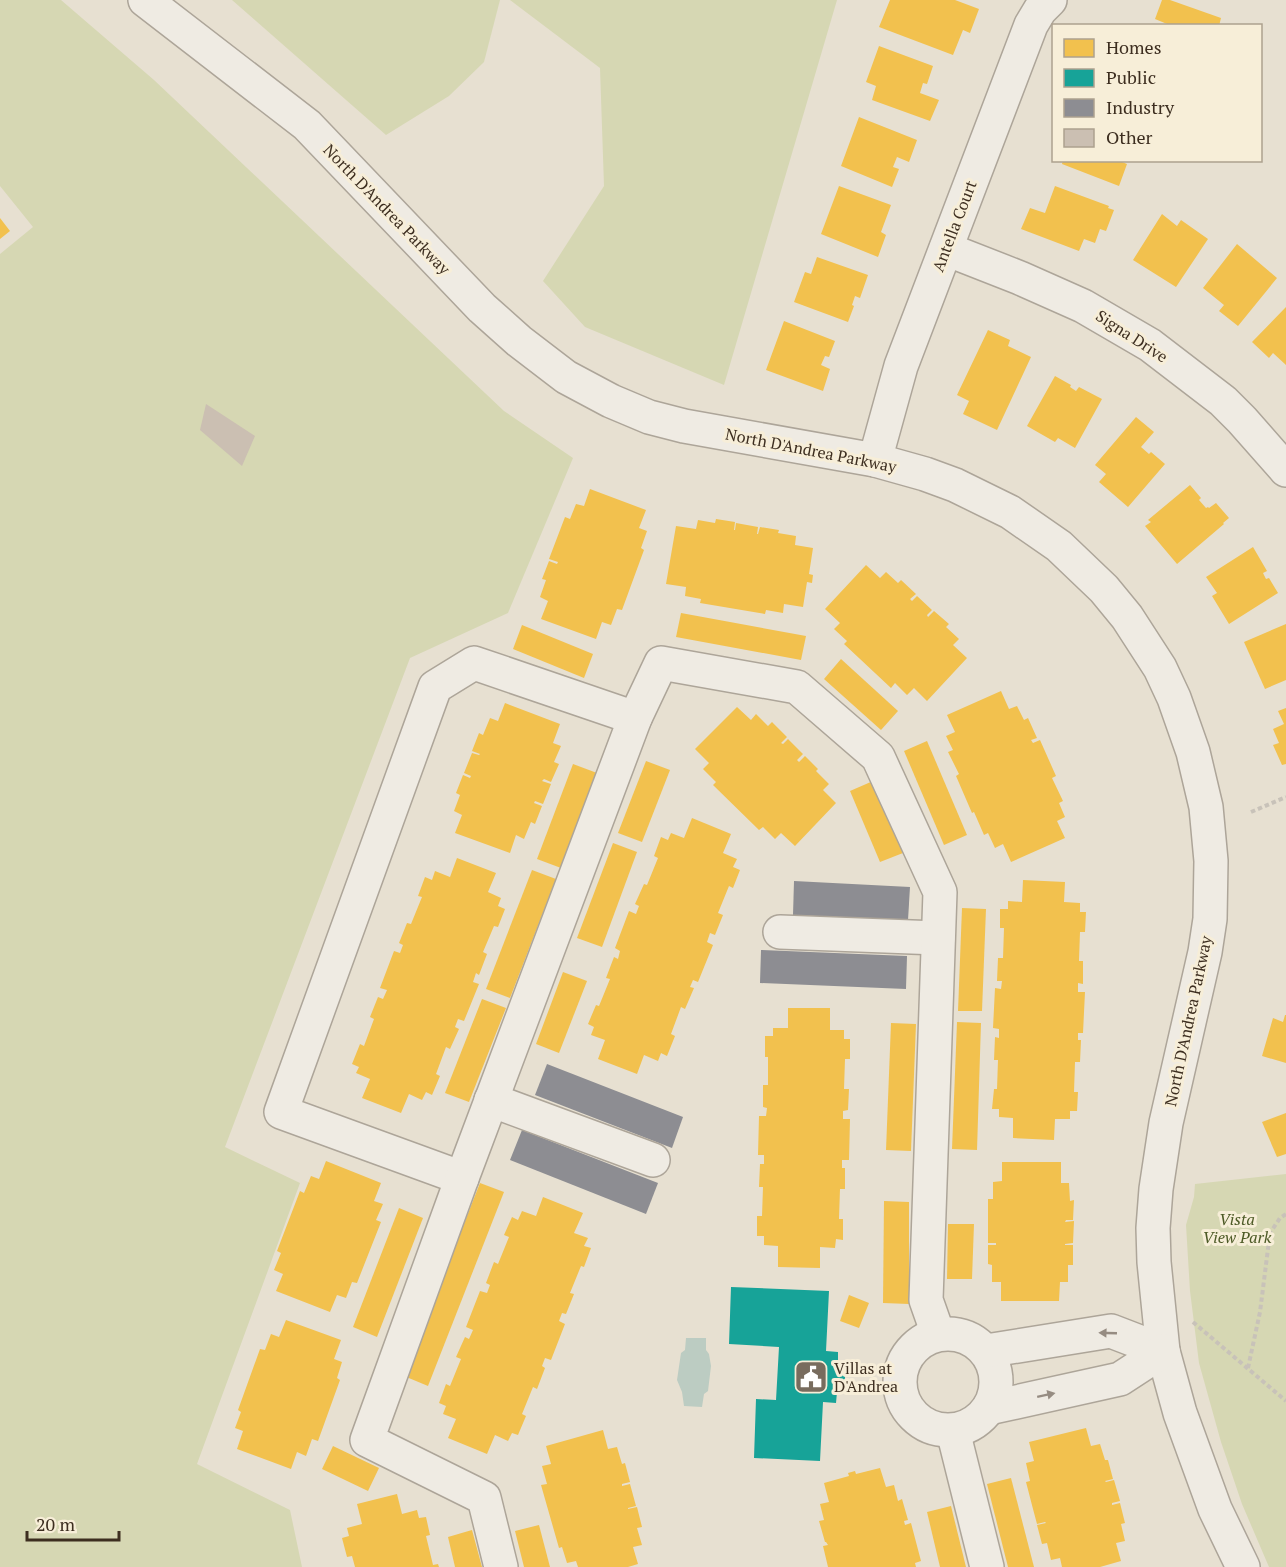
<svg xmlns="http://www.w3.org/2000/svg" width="1286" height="1567" font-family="'PT Serif',serif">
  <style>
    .green { fill: #d6d7b3 }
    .water { fill: #bcccc2 }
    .homes { fill: #f2c14e }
    .public { fill: #17a398 }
    .industry { fill: #8d8d92 }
    .building { fill: #cbbfb2 }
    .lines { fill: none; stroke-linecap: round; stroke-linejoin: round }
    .minor-casing { stroke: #ada599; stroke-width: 36 }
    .path { stroke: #c8c2b9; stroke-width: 4; stroke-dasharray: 4.5 3; stroke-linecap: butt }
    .minor { stroke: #efebe3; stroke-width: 33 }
    .oneway { fill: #968c82 }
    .labels { text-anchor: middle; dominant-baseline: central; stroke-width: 6; stroke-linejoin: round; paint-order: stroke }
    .street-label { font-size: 16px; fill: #3d2e20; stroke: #f7eed8 }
    .park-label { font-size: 16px; font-style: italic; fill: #4d5a26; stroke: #f7eed8 }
    .poi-label { font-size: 16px; fill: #3d2e20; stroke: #f7eed8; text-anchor: start }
  </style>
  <rect width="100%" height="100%" fill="#e7e0d1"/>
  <!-- green -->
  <g class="green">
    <path d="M0,0H61L154,80L504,411L573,458L508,613L410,658L225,1147L300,1183L197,1464L290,1510L302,1567H0V254L33,227L0,186Z"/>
    <path d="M232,0H500L484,62L449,96L386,135Z"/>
    <path d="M510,0H837L724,385L585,327L543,281L604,186L600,68Z"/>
    <path d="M1286,1174V1567H1269L1242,1504L1221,1442L1199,1363L1190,1291L1186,1225L1194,1197L1195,1184Z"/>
  </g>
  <!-- water -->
  <path class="water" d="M686,1338H706V1350L709,1354L711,1366L708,1391L704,1394L702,1407L684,1406L682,1392L677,1380L681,1353L685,1350Z"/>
  <!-- homes -->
  <g class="homes">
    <path d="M890,0H955L979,9L970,33L963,30L953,55L879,27Z"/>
    <path d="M1162,0H1170L1221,18L1219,26H1172L1155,19Z"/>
    <path d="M879,46L933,66L927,84L923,83L920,93L939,100L930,121L872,100L876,86L866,82Z"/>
    <path d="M859,117L917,140L909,162L897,157L893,167L899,169L892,187L841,166Z"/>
    <path d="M1063,160H1122V162L1127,164L1119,186L1062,164Z"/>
    <path d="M839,186L891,205L881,232L886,235L878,257L821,234Z"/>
    <path d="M1055,186L1109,206L1108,208L1114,210L1106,231L1100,229L1095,243L1084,239L1079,251L1021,229L1030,208L1045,213Z"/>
    <path d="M1162,214L1177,226L1181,220L1208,239L1176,287L1133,260Z"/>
    <path d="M0,218L10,231L0,239Z"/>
    <path d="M1237,244L1277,278L1238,326L1219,311L1224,305L1203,288Z"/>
    <path d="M817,257L868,275L860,298L855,296L852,305L854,306L848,322L794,302L805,272L811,274Z"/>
    <path d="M1286,307V365L1273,353L1269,358L1252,342Z"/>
    <path d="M784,321L835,341L829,357L825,356L821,365L830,369L823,391L766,370Z"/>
    <path d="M988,330L1010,340L1008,346L1031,357L997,430L963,414L969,401L957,395Z"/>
    <path d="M1055,376L1071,385L1070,387L1076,391L1079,387L1102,399L1075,448L1058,438L1055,442L1027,426Z"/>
    <path d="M1136,417L1154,432L1141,447L1149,454L1151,452L1165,464L1128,507L1099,482L1106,474L1095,465Z"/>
    <path d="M1190,485L1201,498L1199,500L1206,508L1208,507L1209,508L1216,503L1229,518L1223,523L1224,524L1177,564L1145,526L1151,522L1148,520Z"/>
    <path d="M590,489L646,510L639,528L647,531L641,548L644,550L622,610L617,609L611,625L602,622L596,639L541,619L548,601L540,597L546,580L542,579L549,561L557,564L558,562L549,559L565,517L570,519L576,504L584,506Z"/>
    <path d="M716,519L735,522L734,530H735L736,523L758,527L757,534H758L760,527L779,530L778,533L796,536L795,545L813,548L809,574L813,575L812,583L807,582L803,607L784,604L783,613L766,610L765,614L700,603L701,599L685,596L686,587L666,584L676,526L696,529L698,520L715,523Z"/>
    <path d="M1253,547L1267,571L1263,573L1266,579L1269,578L1278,593L1229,624L1212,596L1217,593L1206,577Z"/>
    <path d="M866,565L880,578L886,572L898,583L901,580L916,594L910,599L912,601L917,596L932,610L927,615L928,617L934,611L949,624L946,627L959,639L953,645L967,658L927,701L914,688L907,695L895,683L891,688L844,644L847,641L834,629L840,623L825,609Z"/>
    <path d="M681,613L806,636L801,660L676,637Z"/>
    <path d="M1286,624V680L1265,689L1244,642Z"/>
    <path d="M522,625L593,654L584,678L513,649Z"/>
    <path d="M841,659L898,711L881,730L824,679Z"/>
    <path d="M1001,691L1009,709L1017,706L1024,720L1028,718L1037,738L1031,740L1033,743L1040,740L1056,776L1052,778L1063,801L1059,803L1065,817L1057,821L1065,838L1011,862L1003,844L995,848L988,833L984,835L974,812L972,813L956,776L959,774L948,752L953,750L946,736L955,732L947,715Z"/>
    <path d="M505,703L560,724L553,743L561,746L554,762L559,764L551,782L544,779L542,781L551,784L543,804L535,801L534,803L542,806L535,824L531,822L524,839L516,835L510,853L455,833L462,815L454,811L460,795L456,793L463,775L470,778L471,776L464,773L472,753L479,755L480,754L472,751L479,733L483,735L490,718L498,721Z"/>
    <path d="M737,707L751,720L756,714L768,726L772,722L787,737L781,743L783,744L788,739L803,754L797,760L799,762L805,756L818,769L816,771L829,784L823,790L836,803L795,846L781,833L775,839L763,827L759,830L713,785L716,782L703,769L709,763L695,749Z"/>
    <path d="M1286,708V764L1282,765L1273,745L1279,743L1273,729L1284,724L1278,711Z"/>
    <path d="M927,741L967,835L944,845L904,751Z"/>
    <path d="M646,761L670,770L642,842L618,833Z"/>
    <path d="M573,764L597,773L561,868L537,859Z"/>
    <path d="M873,781L903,853L880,862L850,791Z"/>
    <path d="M692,818L731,834L723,853L737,859L733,867L740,870L733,888L729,886L718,913L723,915L715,935L710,933L707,942L713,945L698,982L693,980L690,987L694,988L685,1009L681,1007L671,1034L675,1036L667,1056L661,1053L658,1061L644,1055L637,1074L598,1059L605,1040L591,1035L594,1027L588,1024L596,1005L599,1006L610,979L606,978L614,957L618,959L620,951L615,948L629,911L636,914L639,906L635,904L644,884L647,885L658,858L654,856L661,837L668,840L671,833L684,838Z"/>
    <path d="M613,843L637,852L602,947L577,938Z"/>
    <path d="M457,858L496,873L488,892L501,898L498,906L505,909L498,927L494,926L483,952L487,954L479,975L476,973L473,982L479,984L464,1021L458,1019L455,1027L459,1029L450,1049L446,1047L436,1074L440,1076L432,1095L426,1092L422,1100L409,1094L401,1113L362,1098L370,1079L356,1073L359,1067L352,1064L360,1044L364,1046L374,1019L370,1017L378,997L383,999L387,990L380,988L394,951L400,953L403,945L399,943L407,923L411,924L422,897L418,896L425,877L432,880L435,871L450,877Z"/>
    <path d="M532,870L556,879L510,998L486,989Z"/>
    <path d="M1023,880L1065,882L1064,902L1080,903V912H1086L1085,932H1080L1079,961H1083V984L1078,983V992H1085L1083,1033H1078V1040H1081L1080,1062H1075L1074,1092H1078L1077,1111H1070V1119H1055L1054,1140L1013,1138V1118L999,1117V1109H992L994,1089H997L998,1060H994L995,1037L999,1038V1029L993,1028L995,988L1001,989L1002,981H997L998,958H1003L1004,928H1000V909H1008V901L1022,902Z"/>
    <path d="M962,908L986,909L982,1011H958Z"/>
    <path d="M563,972L587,981L559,1053L536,1044Z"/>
    <path d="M482,999L506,1008L469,1102L445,1093Z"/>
    <path d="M788,1008H830V1030H844V1039H850V1059H845L844,1089H849L848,1110L843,1111V1119H850L849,1160H842V1168H845V1189H840L839,1219H843V1240L836,1239L835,1248L820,1247V1268L778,1267V1246L764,1245V1236H757V1216H762L763,1187H759L760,1164H764V1155H758L759,1116H766L767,1108L763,1107V1085H768V1057H765V1036H773V1028H788Z"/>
    <path d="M1285,1015H1286V1063L1262,1056L1273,1018L1283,1022Z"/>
    <path d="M957,1022L981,1023L977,1150L952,1149Z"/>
    <path d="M891,1023L916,1024L911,1151L886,1150Z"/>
    <path d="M1286,1113V1154L1277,1157L1262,1122Z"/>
    <path d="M326,1161L381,1183L374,1201L383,1204L376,1220L381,1222L357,1283L352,1282L346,1298L337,1295L330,1312L276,1291L283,1274L274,1270L281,1253L277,1251L300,1191L304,1193L311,1176L319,1179Z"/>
    <path d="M1002,1162H1061V1183H1069L1070,1201L1074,1200L1073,1220H1066L1065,1222L1074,1221L1073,1243L1065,1244V1245H1073V1265H1068V1282H1060L1059,1301H1001V1282H992V1265L988,1264V1245H996V1243H988V1199H993V1182L1002,1181Z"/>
    <path d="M480,1183L504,1192L428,1386L404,1376Z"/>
    <path d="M543,1197L583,1213L574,1233L588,1238L584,1246L591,1248L584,1267L581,1266L570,1293L574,1294L566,1314L562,1313L559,1321L565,1324L551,1360L545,1358L542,1366L545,1368L537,1389L533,1387L522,1414L526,1416L518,1435L512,1433L508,1441L495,1435L487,1454L448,1438L456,1419L443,1414L446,1406L439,1403L446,1384L450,1386L461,1359L456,1357L465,1337L469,1339L473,1330L466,1327L480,1291L487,1293L490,1285L486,1283L494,1262L498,1264L509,1237L504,1235L512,1217L518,1220L522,1211L536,1216Z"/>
    <path d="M884,1201L909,1202V1304L883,1303Z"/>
    <path d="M399,1208L423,1218L377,1337L353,1327Z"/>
    <path d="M948,1224H974L972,1279H947Z"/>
    <path d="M849,1295L869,1303L859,1328L840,1321Z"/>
    <path d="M286,1320L341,1340L334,1359L342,1362L337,1378L340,1380L318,1441L312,1439L306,1456L297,1452L291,1469L237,1449L243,1431L235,1428L241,1412L238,1410L260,1349L265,1350L271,1334L279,1337Z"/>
    <path d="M1086,1428L1091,1446L1100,1444L1105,1460H1108L1113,1479L1105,1481L1106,1482L1114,1480L1120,1501L1112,1503V1505L1120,1503L1125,1523L1121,1524L1125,1541L1116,1543L1121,1561L1100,1567H1062L1060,1558L1051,1560L1047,1543L1042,1544L1037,1525L1046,1523L1045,1522L1037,1524L1033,1509L1026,1482L1030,1481L1026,1463L1034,1461L1029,1442Z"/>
    <path d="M603,1430L608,1449L617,1447L622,1464L625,1463L630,1482L622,1484V1486L630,1484L636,1506L628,1508V1509L637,1507L642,1527L637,1528L642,1545L633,1547L638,1564L628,1567H578L576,1561L567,1563L562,1547L559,1548L541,1485L547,1484L542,1466L551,1464L546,1446Z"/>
    <path d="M333,1446L379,1468L368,1491L322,1469Z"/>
    <path d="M880,1468L886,1487L894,1485L898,1501L902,1499L908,1520L904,1521L905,1525L911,1523L921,1561L915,1563L916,1567H828L823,1546L828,1545L826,1542H825L819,1521L824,1520L820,1504L829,1502L824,1483L849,1476L848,1473L855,1471L856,1474Z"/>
    <path d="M1011,1478L1034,1567H1008L987,1484Z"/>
    <path d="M397,1494L402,1514L417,1510L419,1518L426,1517L430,1535L426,1536L433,1565L438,1564L439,1567H355L352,1556L347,1557L342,1538L349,1536L347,1528L362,1524L357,1504Z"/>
    <path d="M951,1506L966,1567H940L927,1512Z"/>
    <path d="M539,1525L550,1567H524L515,1531Z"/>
    <path d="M472,1530L482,1567H455L448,1537Z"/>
  </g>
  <!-- public -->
  <path class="public" d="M731,1287L829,1291L826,1351L838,1352V1361L846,1362L844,1393L837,1392L836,1403L823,1402L820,1461L754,1458L756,1399L776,1400L779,1347L729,1344Z"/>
  <!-- industry -->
  <g class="industry">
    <path d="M794,881L910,887L908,920L793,915Z"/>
    <path d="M761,950L907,956L906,989L760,983Z"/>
    <path d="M547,1064L683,1117L672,1148L535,1095Z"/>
    <path d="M522,1130L658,1183L646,1214L510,1160Z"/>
  </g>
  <!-- building -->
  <path class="building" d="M206,404L255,436L242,466L200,430Z"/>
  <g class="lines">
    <!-- minor casing -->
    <g class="minor-casing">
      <g id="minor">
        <path d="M145,0L307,125L482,308L519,341L566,377L611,401L649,417L684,426L875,460L925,474L955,485L1010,512L1059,546L1104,589L1127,617L1160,668L1174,698L1193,752L1206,807L1211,861L1210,919L1205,952L1166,1123L1156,1189L1153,1228L1154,1262L1163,1351L1180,1413L1215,1509L1243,1567"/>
        <path d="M946,249L1020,278L1083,306L1150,345L1223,401L1242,420L1286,470"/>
        <path d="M875,460L901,366L1031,25L1040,10L1050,0"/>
        <path d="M780,932L938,938"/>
        <path d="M491,1100L653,1160"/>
        <path d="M462,1178L281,1112L435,687L474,663L635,718"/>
        <circle cx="948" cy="1382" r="48"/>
        <path d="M986,1351L1111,1331L1163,1351"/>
        <path d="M989,1408L1120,1379L1163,1351"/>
        <path d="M953,1431L987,1567"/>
        <path d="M501,1567L484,1498L367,1440L462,1178L635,718L661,663L797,687L878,757L940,892L926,1300L938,1334"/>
      </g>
    </g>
    <!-- path -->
    <g class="path">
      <path d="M1251,812L1286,797"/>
      <path d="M1193,1322L1286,1401"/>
      <path d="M1248,1368L1260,1312L1270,1233L1280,1218L1286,1214"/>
    </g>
    <!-- minor -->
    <use href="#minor" class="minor"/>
  </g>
  <!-- one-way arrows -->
  <defs><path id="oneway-solid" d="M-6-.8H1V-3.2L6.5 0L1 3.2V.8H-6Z" transform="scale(1.5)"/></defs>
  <g class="oneway">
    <use href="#oneway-solid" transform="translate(1108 1333) rotate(-178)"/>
    <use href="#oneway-solid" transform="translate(1046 1395) rotate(-12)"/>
  </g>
  <!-- icons -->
  <defs>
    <g id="civic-square" transform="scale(1.725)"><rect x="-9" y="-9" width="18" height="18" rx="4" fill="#786c5e" stroke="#f7eed8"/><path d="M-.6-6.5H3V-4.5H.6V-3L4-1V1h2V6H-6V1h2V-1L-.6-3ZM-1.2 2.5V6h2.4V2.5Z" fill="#fff"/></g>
  </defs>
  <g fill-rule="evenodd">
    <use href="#civic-square" x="811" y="1377"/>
  </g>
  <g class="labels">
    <!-- street labels -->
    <g class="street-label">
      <text transform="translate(387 209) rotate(46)">North D'Andrea Parkway</text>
      <text transform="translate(954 226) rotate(-69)">Antella Court</text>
      <text transform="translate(1132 336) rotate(33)">Signa Drive</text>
      <text transform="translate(811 450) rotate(11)">North D'Andrea Parkway</text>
      <text transform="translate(1188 1021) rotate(-78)">North D'Andrea Parkway</text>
    </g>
    <!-- park labels -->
    <g class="park-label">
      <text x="1237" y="1219">Vista<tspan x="1237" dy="18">View Park</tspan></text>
    </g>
    <!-- poi labels -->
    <g class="poi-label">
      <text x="834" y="1368">Villas at<tspan x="834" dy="18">D'Andrea</tspan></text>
    </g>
  </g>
  <!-- legend -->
  <rect x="1052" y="24" width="210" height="138" fill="#f7eed8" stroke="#ada18e" stroke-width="1.5"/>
  <rect x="1064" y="39" width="30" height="18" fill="#f2c14e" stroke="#ada18e" stroke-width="1.5"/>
  <text x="1106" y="54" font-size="18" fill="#3d2e20">Homes</text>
  <rect x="1064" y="69" width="30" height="18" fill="#17a398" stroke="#ada18e" stroke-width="1.5"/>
  <text x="1106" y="84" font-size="18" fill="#3d2e20">Public</text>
  <rect x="1064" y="99" width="30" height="18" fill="#8d8d92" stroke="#ada18e" stroke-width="1.5"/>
  <text x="1106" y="114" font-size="18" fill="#3d2e20">Industry</text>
  <rect x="1064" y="129" width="30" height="18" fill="#cbbfb2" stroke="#ada18e" stroke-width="1.5"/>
  <text x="1106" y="144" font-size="18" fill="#3d2e20">Other</text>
  <!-- scale -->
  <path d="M27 1531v9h92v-9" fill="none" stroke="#3d2e20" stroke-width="3"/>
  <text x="36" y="1531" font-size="18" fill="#3d2e20" stroke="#f7eed8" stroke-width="4.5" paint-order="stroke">20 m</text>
</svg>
